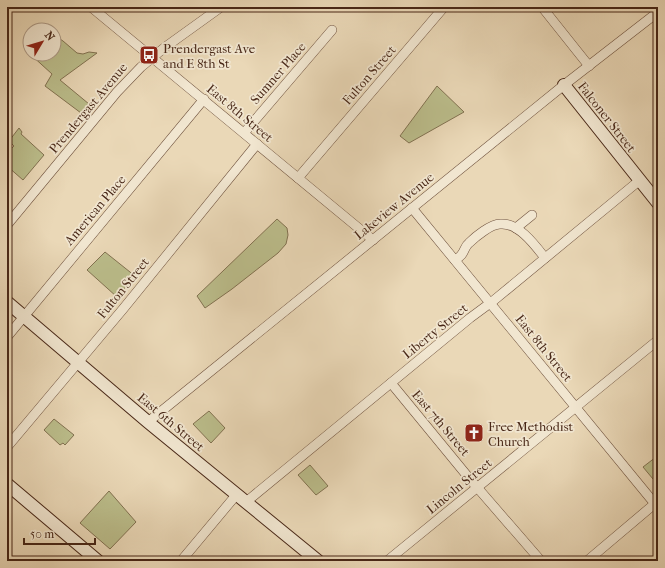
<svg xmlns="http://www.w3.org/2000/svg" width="665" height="568" font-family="'IM FELL French Canon',serif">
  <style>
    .green { fill: #bbbd8b; stroke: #827251 }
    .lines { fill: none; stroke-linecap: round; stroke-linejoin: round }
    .street-casing { stroke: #70533f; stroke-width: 10 }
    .secondary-casing { stroke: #482717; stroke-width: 14 }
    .street { stroke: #f1e6d0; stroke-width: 9 }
    .secondary { stroke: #f1e6d0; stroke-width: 12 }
    .labels { text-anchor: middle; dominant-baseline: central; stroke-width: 3.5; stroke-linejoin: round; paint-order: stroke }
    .poi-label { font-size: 13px; fill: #482717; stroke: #f1e6d0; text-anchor: start }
    .street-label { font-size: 13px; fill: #482717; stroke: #f1e6d0 }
  </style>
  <rect width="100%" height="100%" fill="#ead8b7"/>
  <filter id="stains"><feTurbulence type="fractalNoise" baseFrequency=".005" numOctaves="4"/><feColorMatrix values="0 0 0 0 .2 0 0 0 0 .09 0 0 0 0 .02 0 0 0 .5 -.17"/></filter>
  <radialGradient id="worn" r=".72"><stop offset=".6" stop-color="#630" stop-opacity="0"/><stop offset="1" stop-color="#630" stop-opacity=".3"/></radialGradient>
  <!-- green -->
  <g class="green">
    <path d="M54,35L63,41L77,53L83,54L89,52L97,53L60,80L89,104L81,113L45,86L52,74L30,54H54Z"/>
    <path d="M437,86L464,112L409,143L400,136Z"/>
    <path d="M19,128L22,132L21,134L44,155L23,180L7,166V153L14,146L9,141Z"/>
    <path d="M277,219L287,228L288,235L286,244L278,253L232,289L205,308L197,296Z"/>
    <path d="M105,252L135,276L117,297L87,270Z"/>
    <path d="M209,411L225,428L211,443L193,424Z"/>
    <path d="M54,419L74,435L65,445L63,443L60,445L44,430Z"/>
    <path d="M656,457L658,459V475L653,479L643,467Z"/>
    <path d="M310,465L328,486L316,495L298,475Z"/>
    <path d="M109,491L136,522L110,549L80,523Z"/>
  </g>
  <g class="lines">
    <!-- street casing -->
    <g class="street-casing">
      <g id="street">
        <path d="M91,7L373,240"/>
        <path d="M542,7L589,66"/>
        <path d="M244,133L332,30"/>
        <path d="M298,178L444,7"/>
        <path d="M412,208L655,504"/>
        <path d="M7,225L117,92L141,67L164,48L221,7"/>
        <path d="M516,228L532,215"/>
        <path d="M455,260C458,258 461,256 462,254C465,250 465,246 469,243C475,237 491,224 500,224C518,222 535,245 545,258"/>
        <path d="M7,337L204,99"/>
        <path d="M391,383L469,478L541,561"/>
        <path d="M148,422L564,85L658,12"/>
        <path d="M7,447L123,309L257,144"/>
        <path d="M246,502L470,318L493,301L640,180"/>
        <path d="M181,561L237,494"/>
        <path d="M387,561L658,340"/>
        <path d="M587,561L658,501"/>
      </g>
    </g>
    <!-- secondary casing -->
    <g class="secondary-casing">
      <g id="secondary">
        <path d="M564,85L658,203"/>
        <path d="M7,302L148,422L318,561"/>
        <path d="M7,484L98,561"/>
      </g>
    </g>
    <!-- street -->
    <use href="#street" class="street"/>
    <!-- secondary -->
    <use href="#secondary" class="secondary"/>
  </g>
  <!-- icons -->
  <defs>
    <g id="bus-square" transform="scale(1)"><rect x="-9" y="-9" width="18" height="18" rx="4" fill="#8f2418" stroke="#f1e6d0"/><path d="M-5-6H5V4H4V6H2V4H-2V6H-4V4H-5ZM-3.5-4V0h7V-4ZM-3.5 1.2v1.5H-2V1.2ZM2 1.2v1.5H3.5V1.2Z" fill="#fff"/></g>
    <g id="church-square" transform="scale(1)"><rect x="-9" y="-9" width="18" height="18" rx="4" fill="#8f2418" stroke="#f1e6d0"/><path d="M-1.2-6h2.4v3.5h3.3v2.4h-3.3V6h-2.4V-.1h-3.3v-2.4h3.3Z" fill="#fff"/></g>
  </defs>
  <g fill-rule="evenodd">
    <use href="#bus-square" x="149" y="55"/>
    <use href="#church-square" x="474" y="433"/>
  </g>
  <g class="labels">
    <!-- poi labels -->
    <g class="poi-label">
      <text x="163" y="48">Prendergast Ave<tspan x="163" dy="15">and E 8th St</tspan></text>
      <text x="488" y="426">Free Methodist<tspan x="488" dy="15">Church</tspan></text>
    </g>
    <!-- street labels -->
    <g class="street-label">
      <text transform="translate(278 73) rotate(-49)">Sumner Place</text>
      <text transform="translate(369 75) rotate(-49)">Fulton Street</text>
      <text transform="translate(88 108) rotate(-50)">Prendergast Avenue</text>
      <text transform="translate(240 113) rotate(40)">East 8th Street</text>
      <text transform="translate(607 117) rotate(52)">Falconer Street</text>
      <text transform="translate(394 206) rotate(-39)">Lakeview Avenue</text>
      <text transform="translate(95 210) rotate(-50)">American Place</text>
      <text transform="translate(123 288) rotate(-51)">Fulton Street</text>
      <text transform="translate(435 331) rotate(-39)">Liberty Street</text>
      <text transform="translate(544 348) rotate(51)">East 8th Street</text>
      <text transform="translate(171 422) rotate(40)">East 6th Street</text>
      <text transform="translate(441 423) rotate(50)">East 7th Street</text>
      <text transform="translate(459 486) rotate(-39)">Lincoln Street</text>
    </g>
  </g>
  <!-- margin -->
  <rect width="665" height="568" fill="none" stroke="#ead8b7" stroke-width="24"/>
  <rect x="8" y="8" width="649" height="552" fill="none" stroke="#482717" stroke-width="2"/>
  <rect x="12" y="12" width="641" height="544" fill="none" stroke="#482717"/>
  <!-- north arrow -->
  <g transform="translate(42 42) rotate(52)"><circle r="19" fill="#f1e6d0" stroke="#ad9a86"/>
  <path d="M0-3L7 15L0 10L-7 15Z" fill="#8f2418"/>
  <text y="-6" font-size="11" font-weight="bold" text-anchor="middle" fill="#482717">N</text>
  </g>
  <!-- scale -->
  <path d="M24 538v6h71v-6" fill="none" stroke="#482717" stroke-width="2"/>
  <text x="30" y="538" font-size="12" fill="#482717" stroke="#f1e6d0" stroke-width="3" paint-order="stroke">50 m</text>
  <rect width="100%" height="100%" filter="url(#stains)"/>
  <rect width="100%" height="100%" fill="url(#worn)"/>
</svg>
